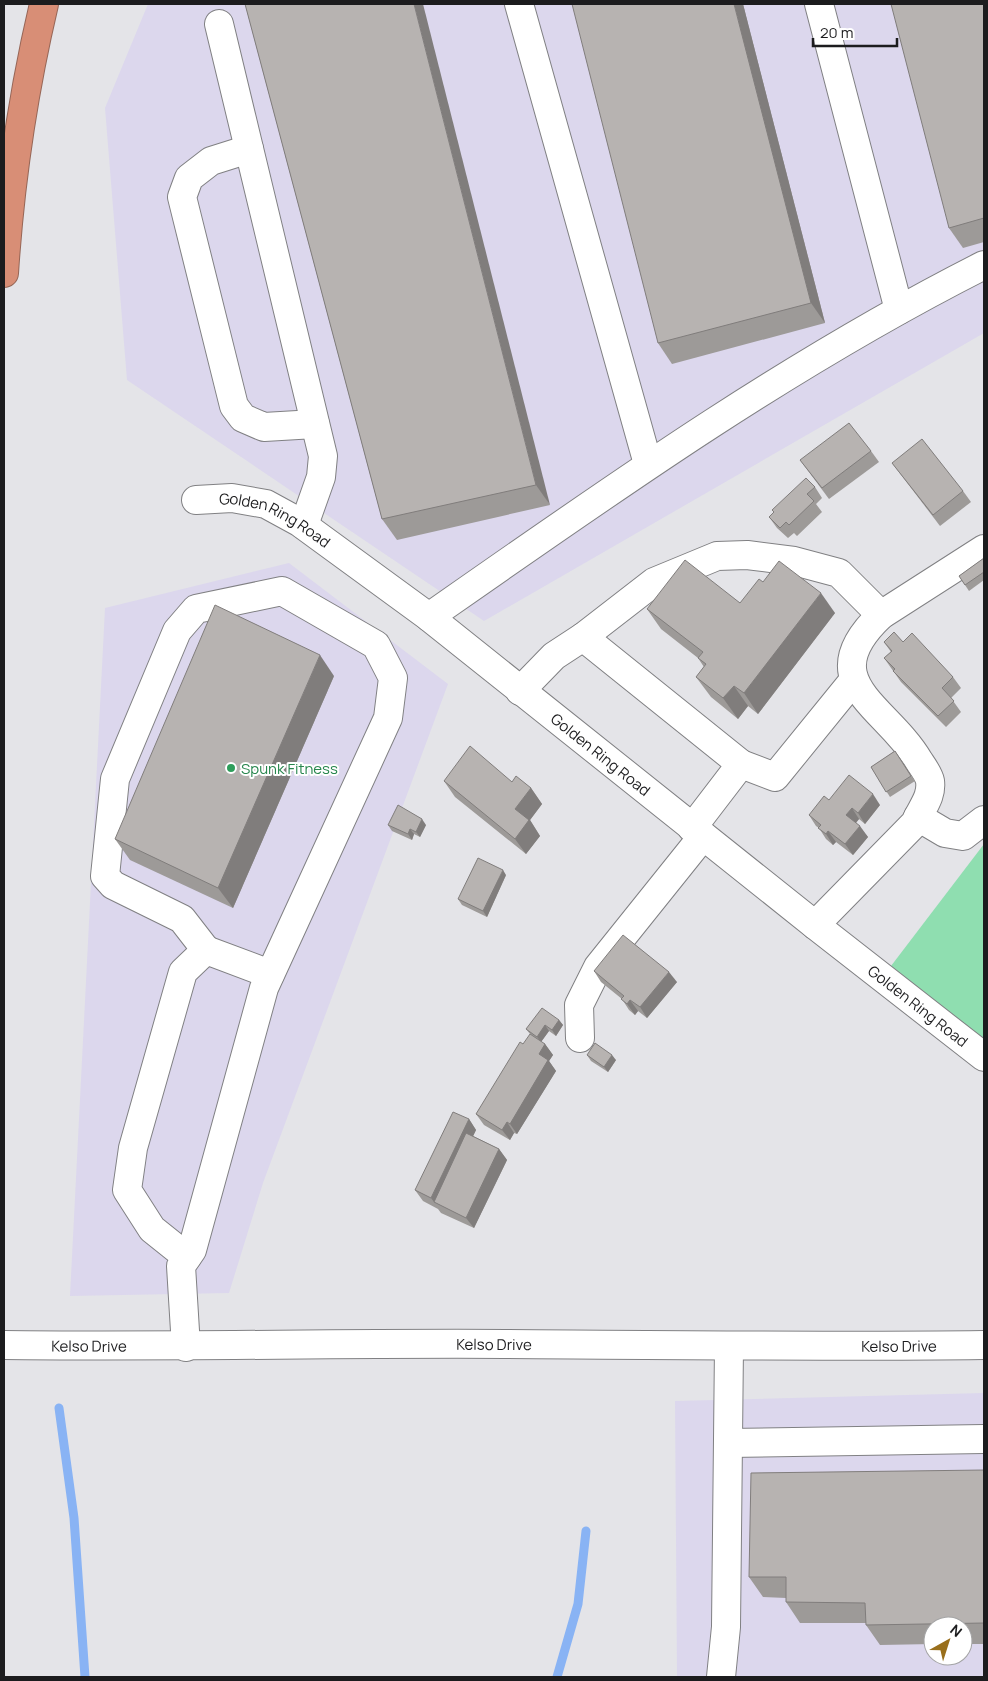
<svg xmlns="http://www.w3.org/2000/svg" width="988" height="1681" font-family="Manrope,sans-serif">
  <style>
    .commercial { fill: #dcd7ed; fill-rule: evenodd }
    .green { fill: #8fdeb0 }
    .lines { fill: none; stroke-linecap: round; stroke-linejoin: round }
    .stream { stroke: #89b3f4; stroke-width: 9 }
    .minor-casing { stroke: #808083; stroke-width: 30 }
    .highway-casing { stroke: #966657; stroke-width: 30 }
    .minor { stroke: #fff; stroke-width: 28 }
    .highway { stroke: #d88e76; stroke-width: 28 }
    .wall { fill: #9d9a98 }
    .shaded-wall { fill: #807d7c }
    .building { fill: #b7b3b1; stroke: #807d7c }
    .leisure-dot { fill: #2e9e5b; stroke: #fff; stroke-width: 2 }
    .labels { text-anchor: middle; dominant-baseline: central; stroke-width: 4; stroke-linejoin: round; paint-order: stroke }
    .street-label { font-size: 15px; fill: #1c1c1e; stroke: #fff }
    .leisure-label { font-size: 15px; fill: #27864d; stroke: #fff; text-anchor: start }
  </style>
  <rect width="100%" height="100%" fill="#e4e4e8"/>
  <!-- commercial -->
  <g class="commercial">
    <path d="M148,4H984V333L484,621L127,380L105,108Z"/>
    <path d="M289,563L448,684L263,1183L229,1293L70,1296L105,608Z"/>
    <path d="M984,1393V1677H677L675,1401ZM933,1626H963V1656H933Z"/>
  </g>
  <!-- green -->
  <path class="green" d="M984,844V1041L891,966Z"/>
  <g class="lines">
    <!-- stream -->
    <g class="stream">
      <path d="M59,1408L74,1518L85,1677"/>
      <path d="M557,1677L578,1604L586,1531"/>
    </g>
    <!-- minor casing -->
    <g class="minor-casing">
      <g id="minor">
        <path d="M519,4L648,464"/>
        <path d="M819,4L899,310"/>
        <path d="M219,24L323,456L321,477L304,525"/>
        <path d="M249,149L211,161L189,178L182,197L234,406L243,418L264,427L315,424"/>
        <path id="s1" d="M196,500L232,498L266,504L299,522L429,617L815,925L984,1057"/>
        <path d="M984,549L881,615C810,682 887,706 919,761C923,767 929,775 930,781C932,795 924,805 918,817L945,833L963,836L984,820"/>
        <path d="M429,617C609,491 788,364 984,265"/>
        <path d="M583,637L654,582L717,556L747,555L794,561L839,573L881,615"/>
        <path d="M520,691L554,656L583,637L741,764L692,828"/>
        <path d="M741,764L775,777L853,681"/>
        <path d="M815,925L915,823L918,817"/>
        <path d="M580,1038L579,1005L598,967L703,836"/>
        <path d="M187,1257L152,1229L127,1190L133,1148L183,972L206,950L270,974"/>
        <path id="s2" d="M4,1345C171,1347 339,1343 506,1344C666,1345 825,1347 984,1345"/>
        <path d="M186,1347L181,1266L192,1250L264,988L388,718L393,678L376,645L282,591L196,609L177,631L115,779L105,876L113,885L182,919L206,950"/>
        <path d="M728,1443L984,1439"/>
        <path d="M721,1677L726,1627L729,1346"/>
      </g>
    </g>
    <!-- highway casing -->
    <g class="highway-casing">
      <path id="highway" d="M4,273C10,182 23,93 44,4"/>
    </g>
    <!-- minor -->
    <use href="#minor" class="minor"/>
    <!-- highway -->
    <use href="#highway" class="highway"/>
  </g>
  <!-- wall -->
  <g class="wall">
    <path d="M245,4L550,505L397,540L382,519Z"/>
    <path d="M743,4L825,323L672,364L658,343Z"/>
    <path d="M984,4V242L963,248L949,228Z"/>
    <path d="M871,451L879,462L829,499L800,460Z"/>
    <path d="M892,463L963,491L971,502L940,526Z"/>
    <path d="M815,487L822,498L816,504L822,512L797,536L794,533L788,538L777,528L769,517Z"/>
    <path d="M984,558V580L969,591L959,576Z"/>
    <path d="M763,582L835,613L758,714L748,706L738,719L711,697L696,677L704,667L698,658L661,629L647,609L740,603Z"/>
    <path d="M884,642H903L953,677L961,688L951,698L961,712L946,727L901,682L884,658L891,652Z"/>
    <path d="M334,676L233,908L130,860L115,839Z"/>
    <path d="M895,751L915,781L890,797L871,767Z"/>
    <path d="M444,781L512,782L531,788L542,804L530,820L540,836L526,854L455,797Z"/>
    <path d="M829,800L880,805L865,824L859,819L856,823L868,837L853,855L836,842L833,845L826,839L819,828L816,826L809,815Z"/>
    <path d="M388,825H426L420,837L414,834L412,840L392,831Z"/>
    <path d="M506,875L487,917L462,905L458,899Z"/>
    <path d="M594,971L677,982L647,1018L638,1011L635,1015L629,1010L622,999L601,982Z"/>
    <path d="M559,1020L563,1025L556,1036L549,1031L541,1042L545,1044L553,1055L549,1061L556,1071L517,1134L514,1133L510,1140L484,1125L476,1114L523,1044L534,1037L530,1034L526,1029Z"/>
    <path d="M587,1055L616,1060L608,1072L591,1061Z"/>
    <path d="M469,1119L476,1130L473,1136L499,1149L507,1160L474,1228L441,1213L438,1209L423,1201L415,1190Z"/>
    <path d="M984,1470V1644H963V1626H933V1644L880,1645L866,1625V1623H800L786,1602V1598L763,1597L749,1577Z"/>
  </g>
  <!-- shaded-wall -->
  <g class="shaded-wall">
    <path d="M414,4H423L550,505L536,485Z"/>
    <path d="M734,4H743L825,323L811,303Z"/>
    <path d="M821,593L835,613L758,714L744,693Z"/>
    <path d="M320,655L334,676L233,908L218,888Z"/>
    <path d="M734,686L748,706L738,719L723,698Z"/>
    <path d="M531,788L542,804L530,820L540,836L526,854L515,839V809Z"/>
    <path d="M873,794L880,805L865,824L858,813Z"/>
    <path d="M852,808L859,819L854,825L846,815Z"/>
    <path d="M422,819L426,825L420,837L416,832Z"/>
    <path d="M860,826L868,837L853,855L845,844Z"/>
    <path d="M410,829L414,834L412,840L408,834Z"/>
    <path d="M828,831L836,842L833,845L826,834Z"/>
    <path d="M503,870L506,875L487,917L483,911Z"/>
    <path d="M669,972L677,982L647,1018L640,1007Z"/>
    <path d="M630,1000L638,1011L635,1015L627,1004Z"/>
    <path d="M559,1020L563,1025L556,1036L552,1030Z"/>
    <path d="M545,1025L549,1031L541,1042L537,1037Z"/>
    <path d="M545,1044L553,1055L549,1061L556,1071L517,1134L510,1124L539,1054Z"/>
    <path d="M612,1055L616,1060L608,1072L604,1067Z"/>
    <path d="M469,1119L476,1130L440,1205L434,1202L431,1198Z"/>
    <path d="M507,1122L514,1133L510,1140L502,1130Z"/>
    <path d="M499,1149L507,1160L474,1228L466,1218Z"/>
  </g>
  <!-- building -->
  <g class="building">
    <path d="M245,4H414L536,485L382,519Z"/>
    <path d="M572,4H734L811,303L658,343Z"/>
    <path d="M891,4H984V218L949,228Z"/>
    <path d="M849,423L871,451L822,488L800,460Z"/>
    <path d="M922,439L963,491L933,515L892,463Z"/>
    <path d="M806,478L815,487L807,494L814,501L789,525L786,522L780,528L769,517L774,512L772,510Z"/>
    <path d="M984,558V572L965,585L959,576Z"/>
    <path d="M685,560L740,603L759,579L763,582L779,561L821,593L744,693L734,686L723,698L696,677L706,664L698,658L703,652L647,609Z"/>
    <path d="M215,605L320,655L218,888L115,839Z"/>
    <path d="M894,632L903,642L912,633L953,677L942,688L954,701L938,716L893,671L895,669L884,658L892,651L884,642Z"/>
    <path d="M470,746L512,782L516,776L531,788L515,809L529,820L515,839L444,781Z"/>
    <path d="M895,751L911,776L886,792L871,767Z"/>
    <path d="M849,775L873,794L858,813L852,808L846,815L860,826L845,844L828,831L826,834L818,828L821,825L809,815L824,796L829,800Z"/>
    <path d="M398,805L422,819L416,832L410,829L408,834L388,825Z"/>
    <path d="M478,858L503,870L483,911L458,899Z"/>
    <path d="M623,935L669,972L640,1007L630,1000L627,1004L621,999L624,996L594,971Z"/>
    <path d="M542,1008L559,1020L552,1030L545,1025L537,1037L526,1029Z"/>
    <path d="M530,1034L545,1044L539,1054L548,1060L510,1124L507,1122L502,1130L476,1114L520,1042L523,1044Z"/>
    <path d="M595,1043L612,1055L604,1067L587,1055Z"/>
    <path d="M453,1112L469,1119L431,1198L415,1190Z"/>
    <path d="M466,1133L499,1149L466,1218L434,1202Z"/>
    <path d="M984,1470V1623L866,1625L865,1603L786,1602V1577H749L751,1473Z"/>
  </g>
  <!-- markers -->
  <circle class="leisure-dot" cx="231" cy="768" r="5"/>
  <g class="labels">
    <!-- street labels -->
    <g class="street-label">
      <text stroke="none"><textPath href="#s1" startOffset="84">Golden Ring Road</textPath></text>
      <text stroke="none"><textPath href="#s1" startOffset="489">Golden Ring Road</textPath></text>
      <text stroke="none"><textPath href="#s1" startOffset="894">Golden Ring Road</textPath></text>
      <text stroke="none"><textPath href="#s2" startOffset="490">Kelso Drive</textPath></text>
      <text stroke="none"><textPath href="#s2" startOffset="85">Kelso Drive</textPath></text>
      <text stroke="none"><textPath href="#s2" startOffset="895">Kelso Drive</textPath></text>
    </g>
    <!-- leisure labels -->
    <g class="leisure-label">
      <text x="241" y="768">Spunk Fitness</text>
    </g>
  </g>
  <!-- border -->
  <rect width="988" height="1681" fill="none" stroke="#1c1c1e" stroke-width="10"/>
  <!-- north arrow -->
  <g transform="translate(948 1641) rotate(39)"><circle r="24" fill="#ffffff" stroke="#a4a4a5"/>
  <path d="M0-4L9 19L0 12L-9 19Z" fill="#996f1c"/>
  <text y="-8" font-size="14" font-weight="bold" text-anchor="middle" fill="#1c1c1e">N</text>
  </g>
  <!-- scale -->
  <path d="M813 38v8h84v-8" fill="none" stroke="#1c1c1e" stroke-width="2.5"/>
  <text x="820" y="38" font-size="15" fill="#1c1c1e" stroke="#ffffff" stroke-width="4" paint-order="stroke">20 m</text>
</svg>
